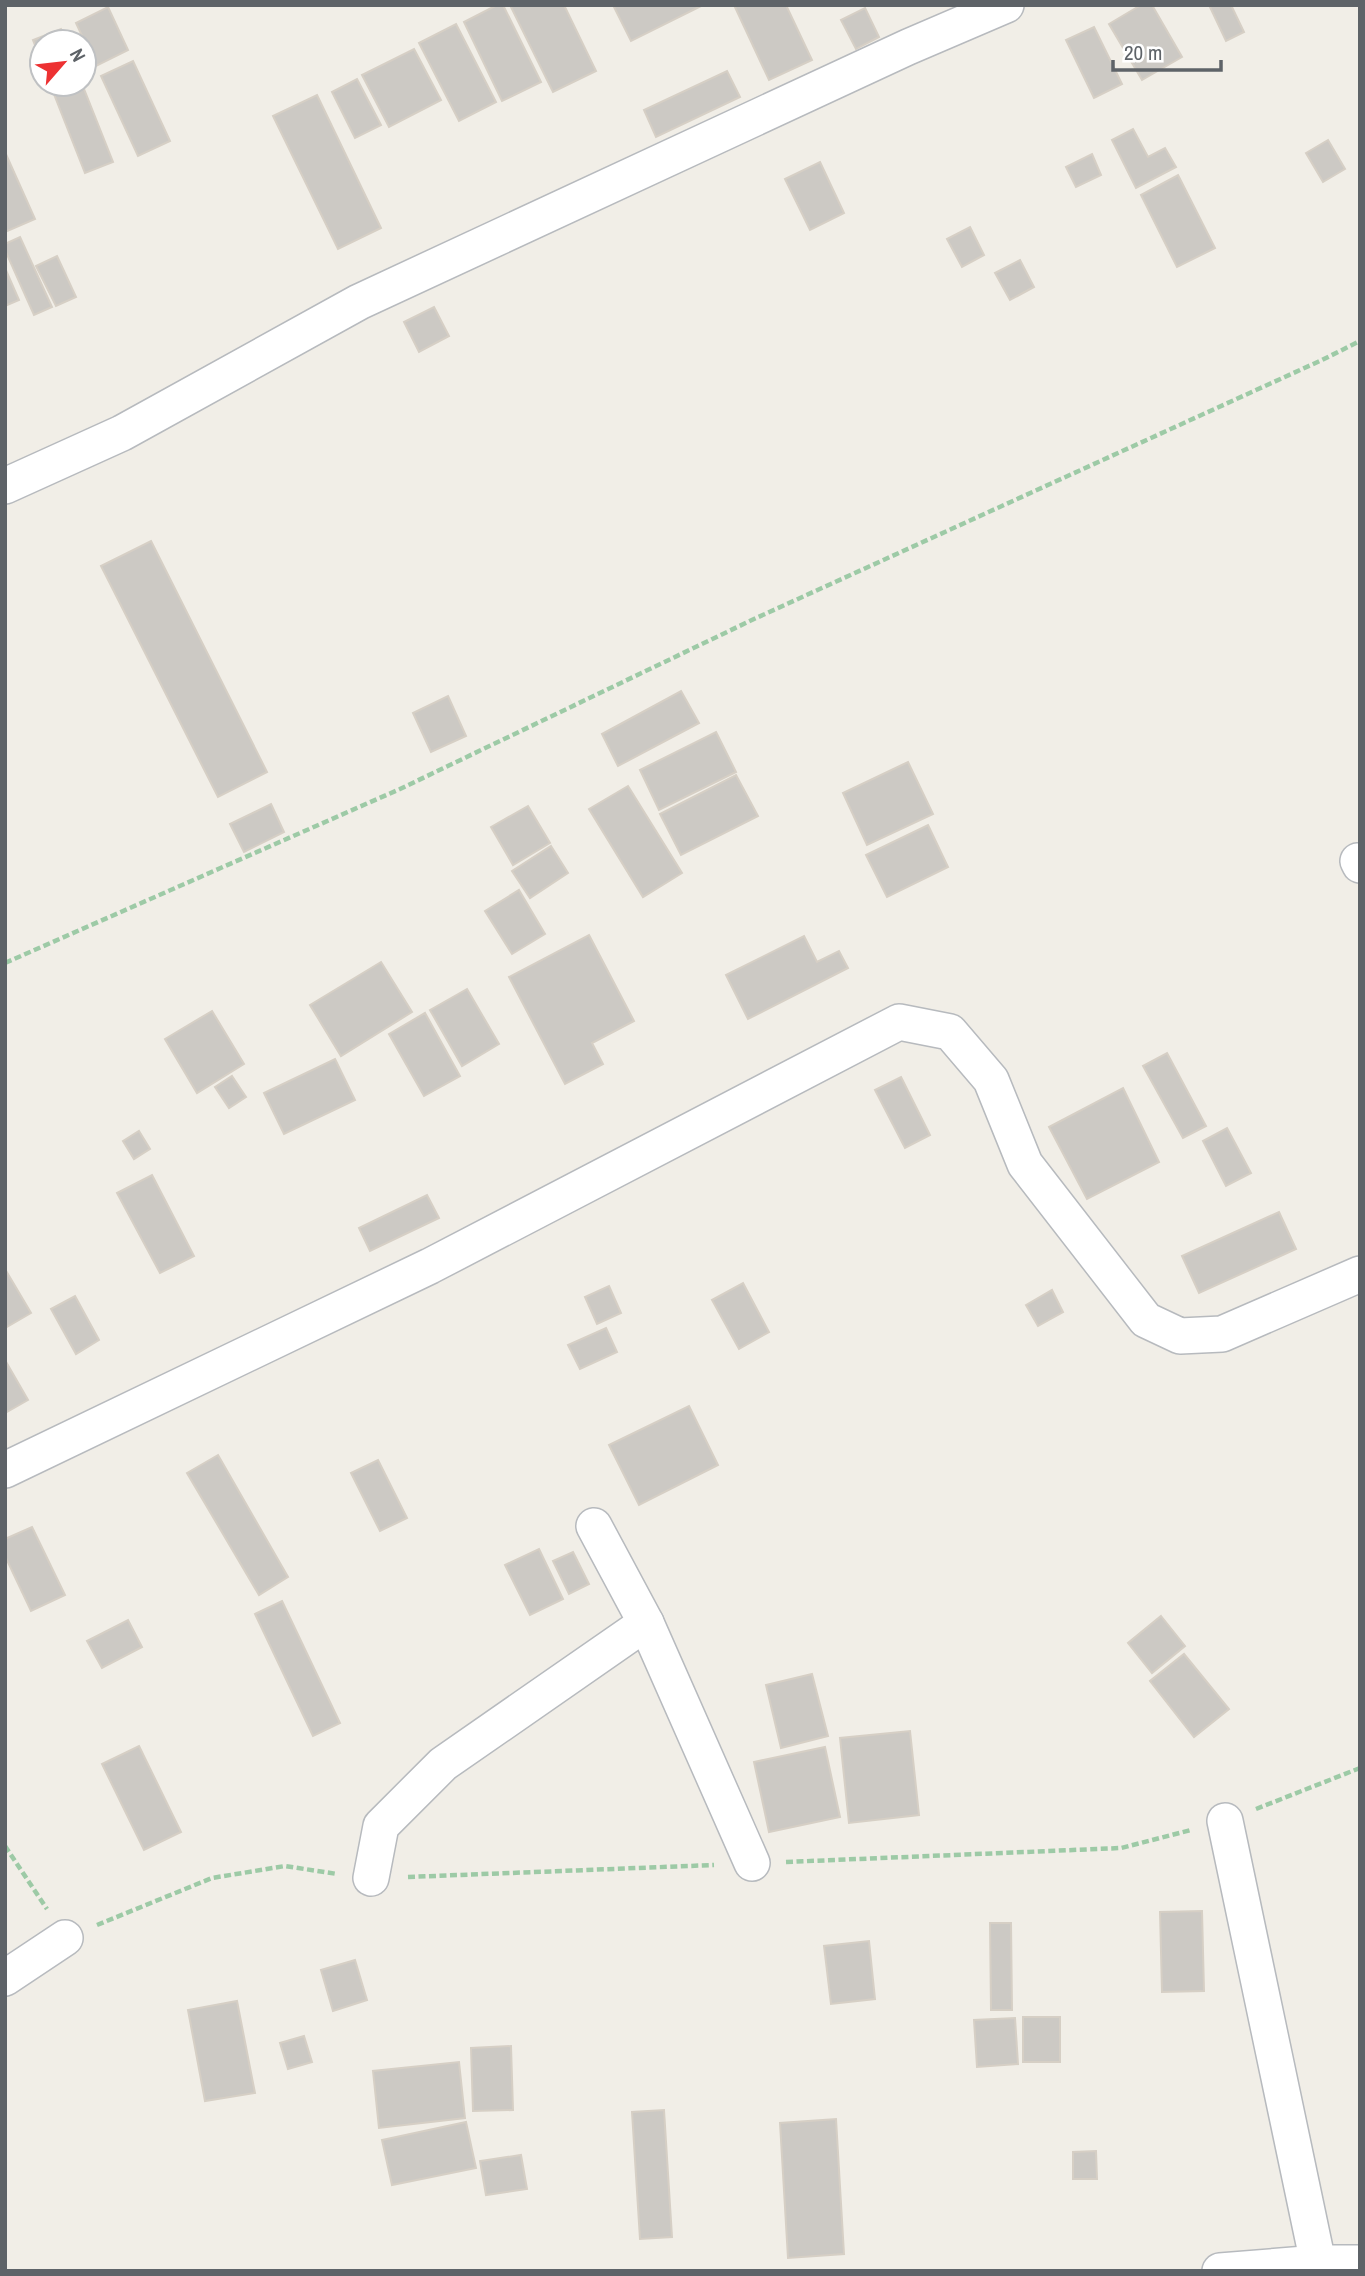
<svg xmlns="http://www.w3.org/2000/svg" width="1365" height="2276" font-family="'Archivo Narrow',sans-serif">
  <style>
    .building { fill: #ccc9c4; stroke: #d6cfc5; stroke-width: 2 }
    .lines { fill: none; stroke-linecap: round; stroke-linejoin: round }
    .minor-casing { stroke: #b7babe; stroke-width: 38 }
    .path { stroke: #9dcaa6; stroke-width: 4.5; stroke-dasharray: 7 3.5; stroke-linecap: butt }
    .minor { stroke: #fff; stroke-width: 35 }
  </style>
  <rect width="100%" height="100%" fill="#f1eee7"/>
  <!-- building -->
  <g class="building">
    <path d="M497,5H503L541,82L502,101L464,22Z"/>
    <path d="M510,5H564L596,71L553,92Z"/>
    <path d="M613,5H703L631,41Z"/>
    <path d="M734,5H786L812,60L769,80Z"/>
    <path d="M1141,5H1152L1182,57L1142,80L1109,24Z"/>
    <path d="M1209,5H1231L1244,32L1226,41Z"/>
    <path d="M108,7L128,50L96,66L76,23Z"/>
    <path d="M865,8L879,37L856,49L841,20Z"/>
    <path d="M456,24L496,102L459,121L419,43Z"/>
    <path d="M1094,27L1122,84L1094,98L1066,40Z"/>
    <path d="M61,29L66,42H42V63L33,40Z"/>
    <path d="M414,49L441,100L389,127L362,75Z"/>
    <path d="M133,61L170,141L138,156L101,76Z"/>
    <path d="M727,71L740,97L656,137L644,110Z"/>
    <path d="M357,79L381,125L355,138L332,92Z"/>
    <path d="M50,84H82L113,162L85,173Z"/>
    <path d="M317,95L381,228L338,249L273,116Z"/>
    <path d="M1133,129L1148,157L1165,148L1176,167L1136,188L1112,140Z"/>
    <path d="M1328,140L1345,169L1323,182L1306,153Z"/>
    <path d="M5,152L35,219L5,232Z"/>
    <path d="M1092,154L1101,175L1076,187L1066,167Z"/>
    <path d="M820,162L844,213L810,230L785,179Z"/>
    <path d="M1178,175L1215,248L1177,267L1141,195Z"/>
    <path d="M970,227L984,255L962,267L947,239Z"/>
    <path d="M20,237L52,307L34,315L5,250V244Z"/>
    <path d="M57,256L76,297L56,306L36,266Z"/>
    <path d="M1020,260L1034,287L1010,300L995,273Z"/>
    <path d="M5,268L19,300L5,306Z"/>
    <path d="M434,307L449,336L419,352L404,322Z"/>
    <path d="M151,541L267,772L218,797L101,566Z"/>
    <path d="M681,691L699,723L618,766L602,734Z"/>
    <path d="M448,696L466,736L431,752L413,713Z"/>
    <path d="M716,732L736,772L659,810L640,770Z"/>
    <path d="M908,762L933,814L867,845L843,793Z"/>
    <path d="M736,775L758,816L681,855L660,814Z"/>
    <path d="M628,786L682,873L643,897L589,809Z"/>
    <path d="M271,804L284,832L244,852L230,824Z"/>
    <path d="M528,806L550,843L513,865L491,827Z"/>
    <path d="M928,825L948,867L887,897L866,855Z"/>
    <path d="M551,846L568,873L530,898L512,871Z"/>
    <path d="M519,890L545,934L512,954L485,911Z"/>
    <path d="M589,935L634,1021L592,1043L603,1064L565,1084L509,977Z"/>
    <path d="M804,936L817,962L839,951L848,968L748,1019L726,975Z"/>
    <path d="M381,962L412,1012L341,1056L310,1005Z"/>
    <path d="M467,989L499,1044L462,1066L430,1010Z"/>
    <path d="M212,1011L244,1064L197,1093L165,1039Z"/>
    <path d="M425,1013L460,1076L424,1096L389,1034Z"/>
    <path d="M1167,1053L1206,1126L1183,1138L1143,1066Z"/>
    <path d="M335,1059L355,1100L284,1134L264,1093Z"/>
    <path d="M232,1076L246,1097L229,1108L215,1087Z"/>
    <path d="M901,1077L930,1135L905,1148L875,1090Z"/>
    <path d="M1123,1088L1159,1162L1087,1199L1049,1127Z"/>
    <path d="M1227,1128L1251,1173L1226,1186L1203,1141Z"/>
    <path d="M139,1131L150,1149L134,1159L123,1141Z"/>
    <path d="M152,1175L194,1256L160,1273L117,1193Z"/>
    <path d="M427,1195L439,1218L370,1251L359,1228Z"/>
    <path d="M1279,1212L1296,1249L1199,1293L1182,1256Z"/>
    <path d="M5,1269L31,1313L5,1328Z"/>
    <path d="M743,1283L769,1332L739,1349L712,1300Z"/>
    <path d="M609,1286L621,1313L597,1324L585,1297Z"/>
    <path d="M1052,1290L1063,1312L1038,1326L1026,1305Z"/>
    <path d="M75,1296L99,1340L76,1354L51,1309Z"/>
    <path d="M606,1328L617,1352L580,1369L568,1345Z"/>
    <path d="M5,1360L28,1400L5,1413Z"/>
    <path d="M689,1406L718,1465L639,1505L609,1445Z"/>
    <path d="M218,1455L288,1577L259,1595L187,1473Z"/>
    <path d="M378,1460L407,1518L380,1531L351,1473Z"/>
    <path d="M32,1527L65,1595L31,1611L5,1556V1539Z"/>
    <path d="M539,1549L563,1599L530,1615L505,1565Z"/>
    <path d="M573,1552L589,1584L569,1594L553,1561Z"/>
    <path d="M282,1601L340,1723L313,1736L255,1614Z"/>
    <path d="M1161,1616L1185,1646L1152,1673L1128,1643Z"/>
    <path d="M128,1620L142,1647L102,1668L87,1641Z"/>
    <path d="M1184,1654L1229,1709L1194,1737L1150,1681Z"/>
    <path d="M812,1674L828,1736L781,1748L766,1685Z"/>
    <path d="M910,1731L919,1815L849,1823L840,1738Z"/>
    <path d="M139,1746L181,1832L144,1850L102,1764Z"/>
    <path d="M825,1747L840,1817L769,1832L754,1762Z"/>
    <path d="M1202,1911L1204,1991L1162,1992L1160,1912Z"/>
    <path d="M990,1923H1011L1012,2010H991Z"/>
    <path d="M869,1941L875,1999L831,2004L824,1946Z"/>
    <path d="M355,1960L367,2000L333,2011L321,1970Z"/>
    <path d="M237,2001L255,2093L205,2101L188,2010Z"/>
    <rect x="1023" y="2017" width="37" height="45"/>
    <path d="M1015,2018L1018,2064L977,2067L974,2020Z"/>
    <path d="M304,2036L312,2062L288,2069L280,2043Z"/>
    <path d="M511,2046L513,2110L473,2111L471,2048Z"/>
    <path d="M459,2062L465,2118L379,2128L373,2071Z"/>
    <path d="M664,2110L672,2237L640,2239L632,2112Z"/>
    <path d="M836,2119L844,2254L788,2258L780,2123Z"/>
    <path d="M466,2122L476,2168L392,2185L382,2140Z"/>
    <path d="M1096,2151L1097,2179H1073V2152Z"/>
    <path d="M521,2155L527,2189L486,2195L480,2161Z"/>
  </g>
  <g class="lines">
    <!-- minor casing -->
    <g class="minor-casing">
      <g id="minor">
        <path d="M5,486L122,433L359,302L908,47L1006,5"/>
        <path d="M1358,861L1360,865"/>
        <path d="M5,1470L430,1266L899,1022L950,1032L991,1080L1025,1164L1146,1320L1180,1336L1222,1334L1360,1274"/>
        <path d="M594,1526L646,1623L752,1863"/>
        <path d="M1225,1821L1318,2263"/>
        <path d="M371,1878L381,1826L443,1764L646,1623"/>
        <path d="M5,1978L65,1938"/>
        <path d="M1220,2271L1318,2263H1360"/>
      </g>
    </g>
    <!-- path -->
    <g class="path">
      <path d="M5,963L400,789L754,619L1322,360L1360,341"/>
      <path d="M1256,1809L1360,1768"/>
      <path d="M5,1846L47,1909"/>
      <path d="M786,1862L1121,1848L1191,1830"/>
      <path d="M408,1877L714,1865"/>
      <path d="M97,1925L212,1878L285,1866L337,1874"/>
    </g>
    <!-- minor -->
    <use href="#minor" class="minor"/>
  </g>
  <!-- border -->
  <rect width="1365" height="2276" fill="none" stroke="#5e6368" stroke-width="14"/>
  <!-- north arrow -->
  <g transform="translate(63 63) rotate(62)"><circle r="33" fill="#ffffff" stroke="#bfc1c3" stroke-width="2"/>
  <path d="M0-5L12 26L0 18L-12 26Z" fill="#ed3132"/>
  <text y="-10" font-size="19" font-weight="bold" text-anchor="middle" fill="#5e6368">N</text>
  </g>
  <!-- scale -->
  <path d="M1113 60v10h108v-10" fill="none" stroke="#5e6368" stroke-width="3.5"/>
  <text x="1124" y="60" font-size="21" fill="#5e6368" stroke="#ffffff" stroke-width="5" paint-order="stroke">20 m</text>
</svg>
